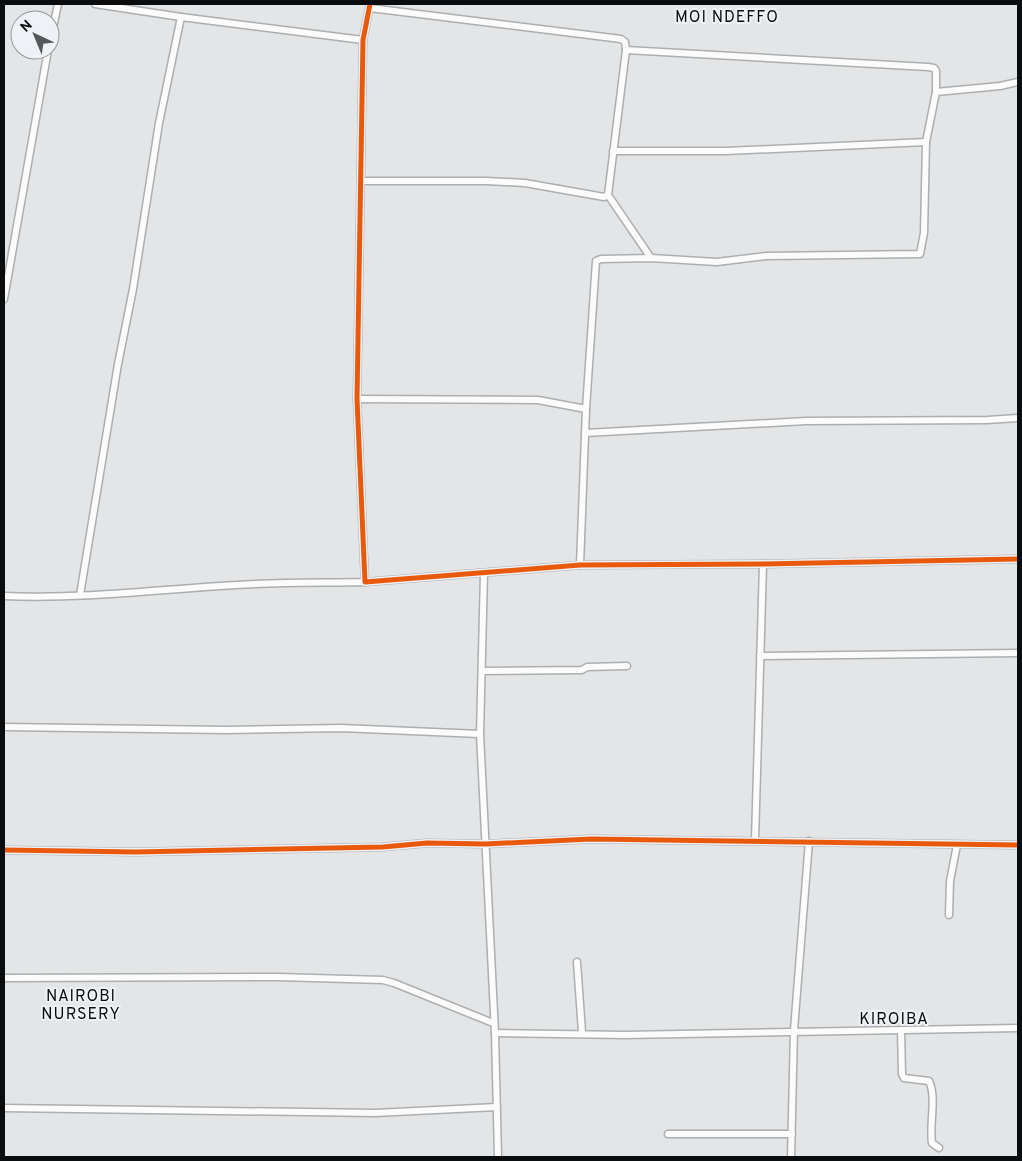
<svg xmlns="http://www.w3.org/2000/svg" width="1022" height="1161" font-family="Overpass,sans-serif">
  <style>
    .lines { fill: none; stroke-linecap: round; stroke-linejoin: round }
    .minor-casing { stroke: #acaeaf; stroke-width: 9 }
    .minor { stroke: #fbfbfb; stroke-width: 6 }
    .cycleway-casing { stroke: #eef2f6; stroke-width: 8 }
    .cycleway { stroke: #e8590c; stroke-width: 5 }
    .labels { text-anchor: middle; dominant-baseline: central; stroke-width: 4; stroke-linejoin: round; paint-order: stroke }
    .quarter-label { font-size: 16px; letter-spacing: 1px; fill: #0b0c0e; stroke: #eef2f6 }
  </style>
  <rect width="100%" height="100%" fill="#e3e5e7"/>
  <g class="lines">
    <!-- minor casing -->
    <g class="minor-casing">
      <g id="minor">
        <path d="M95,4L181,17L363,40"/>
        <path d="M370,4L363,40L357,399L365,582L580,565L763,564L1018,559"/>
        <path d="M50,42L58,4"/>
        <path d="M626,50L928,67L934,68L936,71V92"/>
        <path d="M613,151H726L926,142"/>
        <path d="M361,181H487L525,183L604,197L608,195L626,50L625,42L621,39L370,8"/>
        <path d="M608,195L651,258"/>
        <path d="M4,299L48,50"/>
        <path d="M357,399L538,400L586,409"/>
        <path d="M585,433L806,421L987,420L1018,418"/>
        <path d="M580,565L586,409L596,261L601,259L651,258L717,262L766,256L920,254L924,233L926,142L936,92L1000,86L1018,82"/>
        <path d="M484,573L480,734L495,1033L498,1157"/>
        <path d="M80,595L118,364L133,289L159,123L181,17"/>
        <path d="M4,596C76,599 149,591 220,586C268,582 317,583 365,582"/>
        <path d="M760,656L1018,653"/>
        <path d="M482,671L582,670L587,667L627,666"/>
        <path d="M4,727L226,730L341,728L480,734"/>
        <path d="M755,841L763,564"/>
        <path d="M4,850L136,852L383,847L427,843L486,844L591,839L1018,845"/>
        <path d="M949,915L950,881L957,845"/>
        <path d="M577,962L582,1032"/>
        <path d="M4,978L278,977L383,980L394,983L493,1023"/>
        <path d="M901,1030L902,1074L904,1078L929,1081C937,1098 929,1123 932,1143L939,1148"/>
        <path d="M495,1033L625,1035L1018,1028"/>
        <path d="M4,1108L375,1113L497,1107"/>
        <path d="M668,1134H792"/>
        <path d="M791,1157L794,1030L809,841"/>
      </g>
    </g>
    <!-- minor -->
    <use href="#minor" class="minor"/>
    <!-- cycleway casing -->
    <g class="cycleway-casing">
      <g id="cycleway">
        <path d="M370,4L363,40L357,399L365,582L580,565L763,564L1018,559"/>
        <path d="M4,850L136,852L383,847L427,843L486,844L591,839L1018,845"/>
      </g>
    </g>
    <!-- cycleway -->
    <use href="#cycleway" class="cycleway"/>
  </g>
  <g class="labels">
    <!-- quarter labels -->
    <g class="quarter-label">
      <text x="727" y="18">MOI NDEFFO</text>
      <text x="81" y="997">NAIROBI<tspan x="81" dy="18">NURSERY</tspan></text>
      <text x="894" y="1020">KIROIBA</text>
    </g>
  </g>
  <!-- border -->
  <rect width="1022" height="1161" fill="none" stroke="#0b0c0e" stroke-width="10"/>
  <!-- north arrow -->
  <g transform="translate(35 35) rotate(316)"><circle r="24" fill="#eef2f6" stroke="#939699"/>
  <path d="M0-4L9 19L0 12L-9 19Z" fill="#57585a"/>
  <text y="-8" font-size="14" font-weight="bold" text-anchor="middle" fill="#0b0c0e">N</text>
  </g>
</svg>
